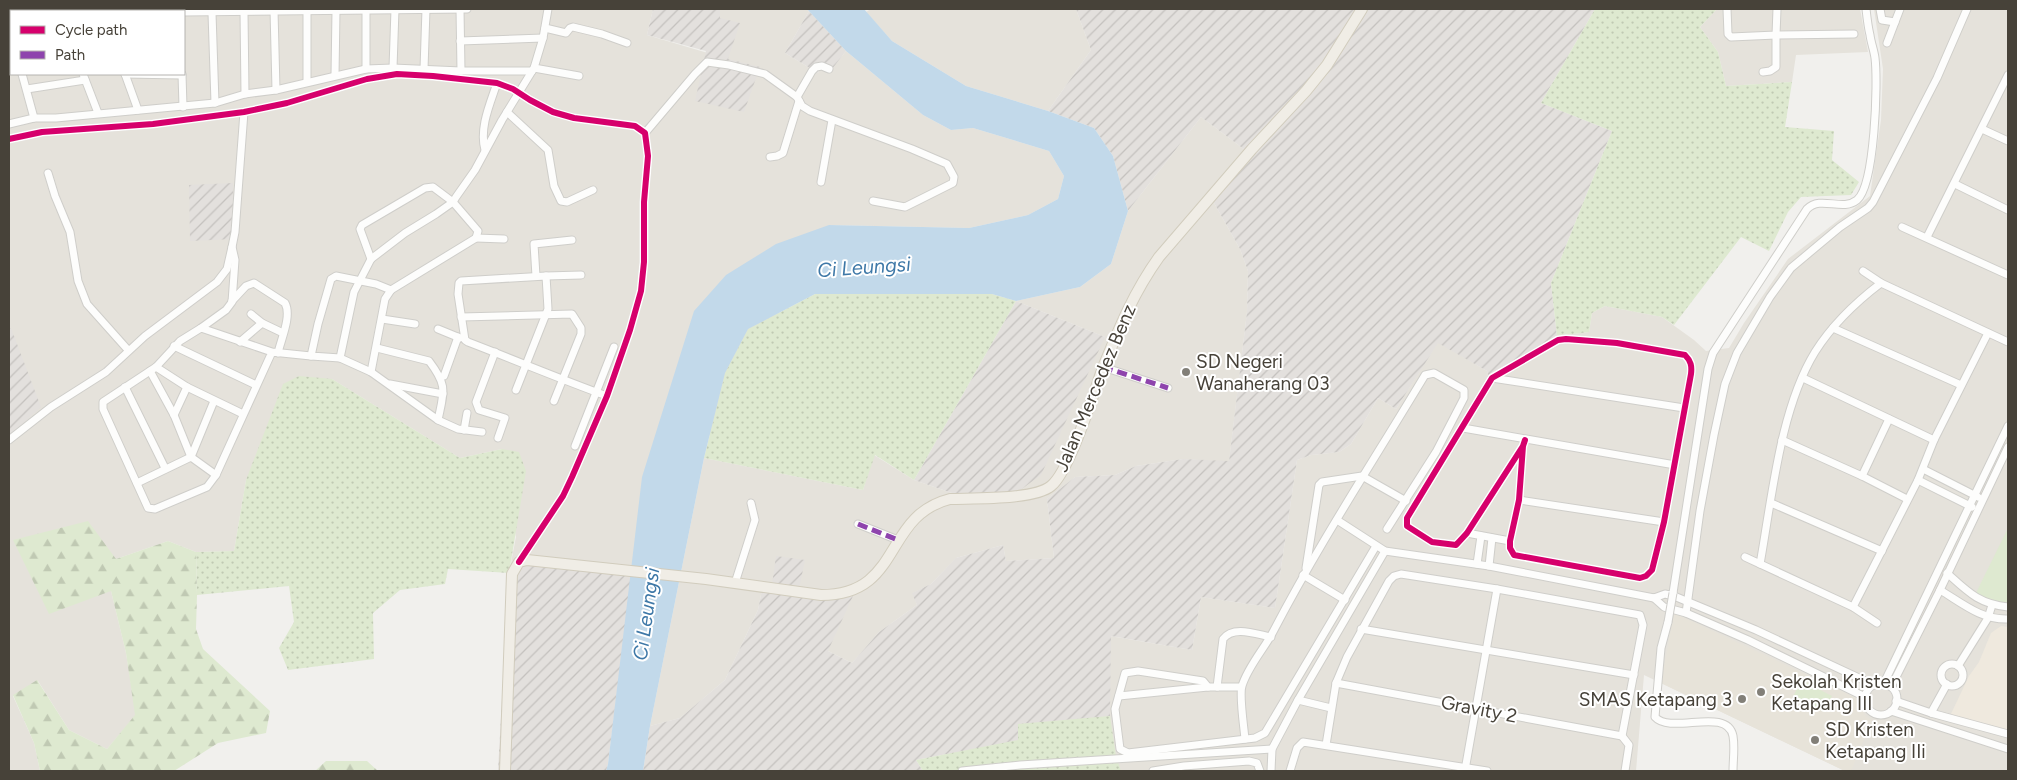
<svg xmlns="http://www.w3.org/2000/svg" width="2017" height="780" font-family="Figtree,sans-serif">
  <style>
    .residential { fill: #e5e2db; fill-rule: evenodd }
    .commercial { fill: #efe9de }
    .industrial { fill: url(#industrial-furrows) }
    .education { fill: #e7e3d9 }
    .grass { fill: url(#grass-dots) }
    .forest { fill: url(#forest-firs) }
    .pitch { fill: #dee9d0 }
    .water { fill: #c2d9ea }
    .lines { fill: none; stroke-linecap: round; stroke-linejoin: round }
    .street-casing { stroke: #cfceca; stroke-width: 9 }
    .primary-casing { stroke: #d1ccbd; stroke-width: 12 }
    .street { stroke: #fdfdfc; stroke-width: 7 }
    .primary { stroke: #f0ede6; stroke-width: 10 }
    .street-bridge-casing { stroke: #cfceca; stroke-width: 9; stroke-linecap: butt }
    .street-bridge { stroke: #fdfdfc; stroke-width: 7 }
    .quiet { stroke: #8e44ad; stroke-width: 5; stroke-dasharray: 10 5; stroke-linecap: butt }
    .cycleway-casing { stroke: #fff; stroke-width: 9 }
    .cycleway { stroke: #d6006c; stroke-width: 6 }
    .poi-dot { fill: #827f78; stroke: #fff; stroke-width: 2 }
    .labels { text-anchor: middle; dominant-baseline: central; stroke-width: 4; stroke-linejoin: round; paint-order: stroke }
    .poi-label { font-size: 19px; fill: #474239; stroke: #fff; text-anchor: start }
    .street-label { font-size: 19px; fill: #474239; stroke: #fff }
    .water-label { font-size: 20px; font-style: italic; fill: #3e78a7; stroke: #fff }
  </style>
  <defs>
    <pattern id="industrial-furrows" width="10" height="10" patternUnits="userSpaceOnUse" patternTransform="scale(1.25)"><rect width="10" height="10" fill="#e3e0dd"/><path d="M-1 1l2-2M0 10L10 0M9 11l2-2" fill="none" stroke="#c4c1be"/></pattern>
    <pattern id="grass-dots" width="8" height="8" patternUnits="userSpaceOnUse" patternTransform="scale(1.25)"><rect width="8" height="8" fill="#dee9d0"/><path d="M2 2h.1M6 6h.1" fill="none" stroke="#c0c9b3" stroke-width="1.8" stroke-linecap="round"/></pattern>
    <pattern id="forest-firs" width="22" height="20" patternUnits="userSpaceOnUse" patternTransform="scale(1.25)"><rect width="22" height="20" fill="#dee9d0"/><path d="M5 1l3.5 6h-7zM16 11l3.5 6h-7z" fill="#c0c9b3"/></pattern>
  </defs>
  <rect width="100%" height="100%" fill="#f1f0ed"/>
  <!-- residential -->
  <g class="residential">
    <path d="M9,9H653L647,35L728,59L720,18V9H807L809,11L785,53L818,73L823,64L833,68L846,51L923,115L951,130L973,128L1049,151L1064,176L1058,199L1028,215L969,228L829,225L632,572L509,573L516,537L502,449L460,458L332,379L246,480L234,551L196,552L168,541L116,559L111,591L126,653L136,715L107,749L69,730L38,681L13,696L34,743L40,771H9ZM11,11H184V74H11Z"/>
    <path d="M871,9H1076L1091,50L1048,111L966,86L892,41L866,12Z"/>
    <path d="M1717,9H1860L1868,52L1796,55L1792,82L1726,86L1718,52L1700,27Z"/>
    <path d="M1874,9H2008V771H1845L1644,675L1636,771H923L1110,636L1192,650L1201,597L1275,608L1297,460L1311,455L1339,452L1351,444L1378,398L1396,409L1438,342L1487,371L1489,377L1557,336L1589,332L1592,313L1605,306L1662,317L1694,340L1706,351L1729,348L1744,323L1788,259L1870,196L1881,120L1883,69Z"/>
    <path d="M1201,117L1245,150L1209,194L1240,249L1248,271L1247,312L1229,462L1183,459L1136,466L1115,475L1075,477L1047,499L1054,558L1006,561L1003,545L956,558L931,584L913,593L917,605L879,632L852,663L828,651L835,594L763,584L758,610L725,680L680,718L650,726L704,458L863,490L874,455L914,480L952,493L1105,337L1016,301L1080,287L1111,264L1128,211Z"/>
  </g>
  <!-- commercial -->
  <path class="commercial" d="M2001,626L2008,627V735L1949,718L1969,676L1979,662L1991,633Z"/>
  <!-- industrial -->
  <g class="industrial">
    <path d="M653,9H720V18L740,23L728,59L760,67L744,112L695,101L706,51L647,35Z"/>
    <path d="M1076,9H1475L1480,10L1481,9H1595L1541,103L1612,131L1551,283L1557,336L1489,378L1487,371L1438,343L1396,409L1378,398L1351,444L1339,452L1311,455L1297,460L1275,608L1201,597L1192,650L1111,636L1110,716L1019,724V740L916,760L923,771H643L650,726L680,718L725,680L758,610L763,584L772,585L776,556L805,560L799,589L835,594L857,587L828,651L852,663L879,632L917,605L912,593L931,584L956,558L1003,545L1006,561L1054,558L1047,499L1075,477L1115,475L1136,466L1183,459L1229,461L1247,312L1248,271L1240,249L1209,194L1245,150L1201,117L1128,211L1113,156L1094,128L1048,111L1091,50Z"/>
    <path d="M809,11L846,51L833,68L823,64L818,73L785,53Z"/>
    <path d="M233,183L234,239L190,241L189,185Z"/>
    <path d="M1016,301L1105,337L1041,475L1019,491L990,494L952,493L914,480Z"/>
    <path d="M11,328L41,407L9,436V329Z"/>
    <path d="M534,561L632,572L608,764L606,771H498L509,573Z"/>
  </g>
  <!-- education -->
  <path class="education" d="M1674,613L1861,700L1862,709L1865,716L1872,720L1851,771H1845L1661,683Z"/>
  <!-- grass -->
  <g class="grass">
    <path d="M1595,9H1717L1700,27L1718,52L1726,86L1792,82L1785,127L1834,131L1832,160L1859,182L1851,195L1801,197L1788,212L1769,251L1741,237L1674,325L1662,317L1605,306L1592,313L1589,332L1557,336L1551,283L1612,131L1541,103Z"/>
    <path d="M815,294H992L1016,301L914,480L875,455L863,490L704,458L725,373L748,329Z"/>
    <path d="M299,376L332,379L460,458L502,449L519,452L526,471L509,573L448,569L445,584L400,590L373,613L374,659L288,670L279,648L294,622L289,586L197,595L196,552L234,551L246,480L283,384Z"/>
    <path d="M1110,716L1116,756L1121,771H923L916,760L1018,740V724Z"/>
  </g>
  <!-- forest -->
  <g class="forest">
    <path d="M88,521L116,559L168,541L196,552L197,595L196,629L203,649L270,711L266,733L218,743L174,771H40L34,743L13,695L37,680L69,730L107,749L135,715L126,653L111,591L49,614L13,540Z"/>
    <path d="M326,761H367L378,771H315Z"/>
  </g>
  <!-- pitch -->
  <g class="pitch">
    <path d="M2008,528V604L1973,599Z"/>
    <path d="M1801,680L1832,696L1824,712L1793,697Z"/>
  </g>
  <!-- water -->
  <path class="water" d="M807,9H864L892,41L966,86L1048,111L1094,128L1113,156L1128,211L1111,264L1080,287L1016,301L992,294H815L748,329L725,373L704,458L650,726L643,771H606L608,764L642,477L694,311L726,275L776,244L829,225L969,228L1028,215L1058,199L1064,176L1049,151L973,128L951,130L923,115L846,51Z"/>
  <g class="lines">
    <!-- street casing -->
    <g class="street-casing">
      <g id="street">
        <path d="M62,9L63,11"/>
        <path d="M101,9L102,11"/>
        <path d="M307,9V82"/>
        <path d="M460,9L461,71"/>
        <path d="M1727,9L1728,34L1731,37L1776,35L1777,9"/>
        <path d="M1880,9L1882,20L1895,22"/>
        <path d="M274,10L276,90"/>
        <path d="M184,12L467,9"/>
        <path d="M244,12L245,94"/>
        <path d="M212,13L215,103"/>
        <path d="M545,28L566,33L570,28L573,27L602,34L627,43"/>
        <path d="M9,32L11,40"/>
        <path d="M460,41L543,38"/>
        <path d="M1887,43L1900,9"/>
        <path d="M393,68L395,9"/>
        <path d="M534,68L579,76"/>
        <path d="M366,69V10"/>
        <path d="M424,69L426,9"/>
        <path d="M1763,72L1770,71L1776,67V35L1854,34"/>
        <path d="M22,74L34,118"/>
        <path d="M83,74L98,113"/>
        <path d="M125,74L182,75"/>
        <path d="M125,74L138,110"/>
        <path d="M182,74L183,107"/>
        <path d="M335,75L336,11"/>
        <path d="M27,89L85,80"/>
        <path d="M797,97L812,71L816,67L822,66L829,69"/>
        <path d="M507,112L548,150L554,186L561,201L567,202L593,190"/>
        <path d="M9,124L34,118H56L215,103L245,94L276,90L366,69L393,68L461,71H532"/>
        <path d="M1982,129L2008,141"/>
        <path d="M645,133L695,74L707,62L729,65L765,74L797,97L802,106L810,111L912,149L947,164L954,177L953,183L905,207L873,201"/>
        <path d="M9,139L42,132L153,124L244,112L287,103L367,79L397,74L433,76L497,83L513,89L530,100L553,112L574,118L635,126L645,133L648,156L644,202V262L641,291L630,330L607,396L572,477L563,496L519,562"/>
        <path d="M485,150C479,128 490,104 497,83"/>
        <path d="M770,157L777,156L783,153L799,101"/>
        <path d="M48,173L55,196L70,232L78,281L87,304L128,350"/>
        <path d="M821,182L832,120"/>
        <path d="M1955,184L2008,210"/>
        <path d="M1902,227L2008,275"/>
        <path d="M1927,237L2008,75"/>
        <path d="M476,238L504,239"/>
        <path d="M1863,271L1881,283L2008,342"/>
        <path d="M536,276L534,244L572,240"/>
        <path d="M546,276L581,275"/>
        <path d="M232,301L246,286L254,283L285,303C292,316 281,339 278,353"/>
        <path d="M251,314L262,323"/>
        <path d="M461,317L572,314L581,328V334L554,401"/>
        <path d="M382,319L415,324"/>
        <path d="M201,328L226,310L232,302L235,260L232,247L235,232L244,112"/>
        <path d="M1833,328L1961,385"/>
        <path d="M438,329L460,338"/>
        <path d="M240,342L262,323L283,333"/>
        <path d="M174,346L256,385"/>
        <path d="M377,348L429,361C448,386 444,391 438,420"/>
        <path d="M272,352L216,475L207,487L155,509L148,508L103,409V402L156,367L180,341L201,328L272,352L311,356"/>
        <path d="M495,352L476,402L479,410L505,418L498,438"/>
        <path d="M340,358L311,356L318,324L331,279L336,276L376,284L391,290L476,238L478,231L453,202L433,187L425,188L362,225L360,229L371,259"/>
        <path d="M156,367L187,387L243,414"/>
        <path d="M1103,367L1168,388"/>
        <path d="M150,371L174,415L191,457L214,401"/>
        <path d="M371,372L385,299L391,290"/>
        <path d="M444,376L458,337"/>
        <path d="M1492,378L1684,408"/>
        <path d="M1803,378L1934,440"/>
        <path d="M390,384L443,394"/>
        <path d="M125,387L165,468"/>
        <path d="M516,390L546,314L548,309L546,276L461,281L459,283L458,294L465,340L468,342C515,360 560,379 607,396"/>
        <path d="M174,415L187,387"/>
        <path d="M1463,428L1675,465"/>
        <path d="M464,430L467,413"/>
        <path d="M482,432L458,429L438,420L371,372L340,358L354,292L371,259L405,233L436,214L453,202L456,197L475,170L502,120L534,68L543,38L548,9"/>
        <path d="M9,440L51,407L106,372L145,336L217,282L227,269L232,247"/>
        <path d="M1782,440L1862,476L1907,499"/>
        <path d="M575,446L614,347"/>
        <path d="M1523,446L1467,533L1456,545L1432,542L1407,526V518L1492,378L1558,340L1566,339L1617,343L1685,355C1691,361 1692,366 1691,374L1664,522L1652,570L1646,576L1640,578L1514,555L1510,548V541L1519,500L1523,446L1525,440"/>
        <path d="M1923,469L1978,497"/>
        <path d="M1862,476L1889,419"/>
        <path d="M1918,480L1972,507"/>
        <path d="M137,483L191,457L216,475"/>
        <path d="M1519,500L1664,522"/>
        <path d="M1771,503L1882,551"/>
        <path d="M1337,520L1385,551L1489,566L1654,598L1665,594L1674,596L1756,630L1874,685"/>
        <path d="M858,524L898,540"/>
        <path d="M1467,533L1510,541"/>
        <path d="M1745,557L1853,607L1877,623"/>
        <path d="M1477,564L1481,536"/>
        <path d="M1760,564C1772,498 1780,409 1815,352C1832,325 1856,302 1881,283"/>
        <path d="M1489,566L1492,538"/>
        <path d="M1306,568L1319,485L1322,482L1362,476L1406,501"/>
        <path d="M1947,573C1968,592 1979,604 2008,607"/>
        <path d="M1303,575L1345,600"/>
        <path d="M735,583L755,520L751,503"/>
        <path d="M1940,590C1962,603 1981,620 2008,619"/>
        <path d="M1673,593L1708,369L1713,353L1807,209C1821,195 1842,212 1857,200C1875,185 1878,82 1875,58C1874,50 1871,43 1870,35C1868,27 1867,18 1866,9"/>
        <path d="M1654,598L1664,607L1686,613L1748,640L1865,697"/>
        <path d="M1853,607L1918,480L1934,440L1988,333"/>
        <path d="M1686,613L1700,511L1714,435L1725,384L1737,353L1770,297L1791,268L1840,227L1868,208L1873,202L1937,78L1967,9"/>
        <path d="M1668,622L1661,648L1655,717C1671,735 1727,706 1733,736C1735,747 1733,760 1733,771"/>
        <path d="M1361,629L1634,675"/>
        <circle cx="1952" cy="675" r="11"/>
        <path d="M1958,666L1988,618L1992,605"/>
        <path d="M1336,683L1622,736"/>
        <path d="M1884,683L2008,426"/>
        <circle cx="1881" cy="699" r="16"/>
        <path d="M1217,687L1223,639C1233,625 1256,634 1271,637"/>
        <path d="M1241,687H1208L1203,681L1138,671L1125,673L1115,709L1120,749L1128,753L1255,738L1265,733L1376,546"/>
        <path d="M1891,687L1940,590L2008,447"/>
        <path d="M1119,696L1208,687"/>
        <path d="M1298,700L1331,708"/>
        <path d="M1896,701L1931,713L2008,734"/>
        <path d="M1891,711L2008,749"/>
        <path d="M1931,713L1947,684"/>
        <path d="M1245,739C1244,727 1239,695 1242,686C1248,666 1265,648 1274,630C1320,542 1374,460 1425,375L1434,373L1464,390V398L1436,452L1387,529"/>
        <path d="M1326,745L1336,683L1347,657L1389,581L1394,576L1401,574L1497,589L1640,615L1643,625L1622,736L1629,745L1625,771"/>
        <path d="M1465,770L1497,589"/>
        <path d="M962,771L1020,765L1272,749"/>
        <path d="M1153,771L1184,766L1249,761L1257,763L1260,771"/>
        <path d="M1271,771L1272,749L1298,700L1385,551"/>
        <path d="M1290,771L1297,748L1303,742L1487,771"/>
      </g>
    </g>
    <!-- primary casing -->
    <g class="primary-casing">
      <path id="primary" d="M505,771L512,574L519,562L527,560L706,579L821,595C903,595 882,516 950,499C974,498 1034,500 1051,486C1070,471 1094,391 1104,365C1120,326 1134,292 1159,257L1252,149L1306,91L1327,65L1362,9"/>
    </g>
    <!-- street -->
    <use href="#street" class="street"/>
    <!-- primary -->
    <use href="#primary" class="primary"/>
    <!-- street-bridge casing -->
    <g class="street-bridge-casing">
      <path id="street-bridge" d="M1668,622L1673,593"/>
    </g>
    <!-- street-bridge -->
    <use href="#street-bridge" class="street-bridge"/>
    <!-- quiet -->
    <g class="quiet">
      <path d="M1103,367L1168,388"/>
      <path d="M858,524L898,540"/>
    </g>
    <!-- cycleway casing -->
    <g class="cycleway-casing">
      <g id="cycleway">
        <path d="M9,139L42,132L153,124L244,112L287,103L367,79L397,74L433,76L497,83L513,89L530,100L553,112L574,118L635,126L645,133L648,156L644,202V262L641,291L630,330L607,396L572,477L563,496L519,562"/>
        <path d="M1523,446L1467,533L1456,545L1432,542L1407,526V518L1492,378L1558,340L1566,339L1617,343L1685,355C1691,361 1692,366 1691,374L1664,522L1652,570L1646,576L1640,578L1514,555L1510,548V541L1519,500L1523,446L1525,440"/>
      </g>
    </g>
    <!-- cycleway -->
    <use href="#cycleway" class="cycleway"/>
  </g>
  <!-- markers -->
  <g class="poi-dot">
    <circle cx="1186" cy="372" r="5"/>
    <circle cx="1761" cy="692" r="5"/>
    <circle cx="1742" cy="699" r="5"/>
    <circle cx="1815" cy="740" r="5"/>
  </g>
  <g class="labels">
    <!-- poi labels -->
    <g class="poi-label">
      <text x="1196" y="361">SD Negeri<tspan x="1196" dy="22">Wanaherang 03</tspan></text>
      <text x="1771" y="681">Sekolah Kristen<tspan x="1771" dy="22">Ketapang III</tspan></text>
      <text x="1732" y="699" text-anchor="end">SMAS Ketapang 3</text>
      <text x="1825" y="729">SD Kristen<tspan x="1825" dy="22">Ketapang IIi</tspan></text>
    </g>
    <!-- street labels -->
    <g class="street-label">
      <text transform="translate(1095 388) rotate(-67)">Jalan Mercedez Benz</text>
      <text transform="translate(1479 709) rotate(11)">Gravity 2</text>
    </g>
    <!-- water labels -->
    <g class="water-label">
      <text transform="translate(864 267) rotate(-4)">Ci Leungsi</text>
      <text transform="translate(646 614) rotate(-82)">Ci Leungsi</text>
    </g>
  </g>
  <!-- border -->
  <rect width="2017" height="780" fill="none" stroke="#474239" stroke-width="20"/>
  <!-- legend -->
  <rect x="10" y="10" width="175" height="65" fill="#ffffff" stroke="#b5b3b0"/>
  <rect x="20" y="26" width="25" height="8" fill="#d6006c" stroke="#b5b3b0"/>
  <text x="55" y="35" font-size="15" fill="#474239">Cycle path</text>
  <rect x="20" y="51" width="25" height="8" fill="#8e44ad" stroke="#b5b3b0"/>
  <text x="55" y="60" font-size="15" fill="#474239">Path</text>
</svg>
